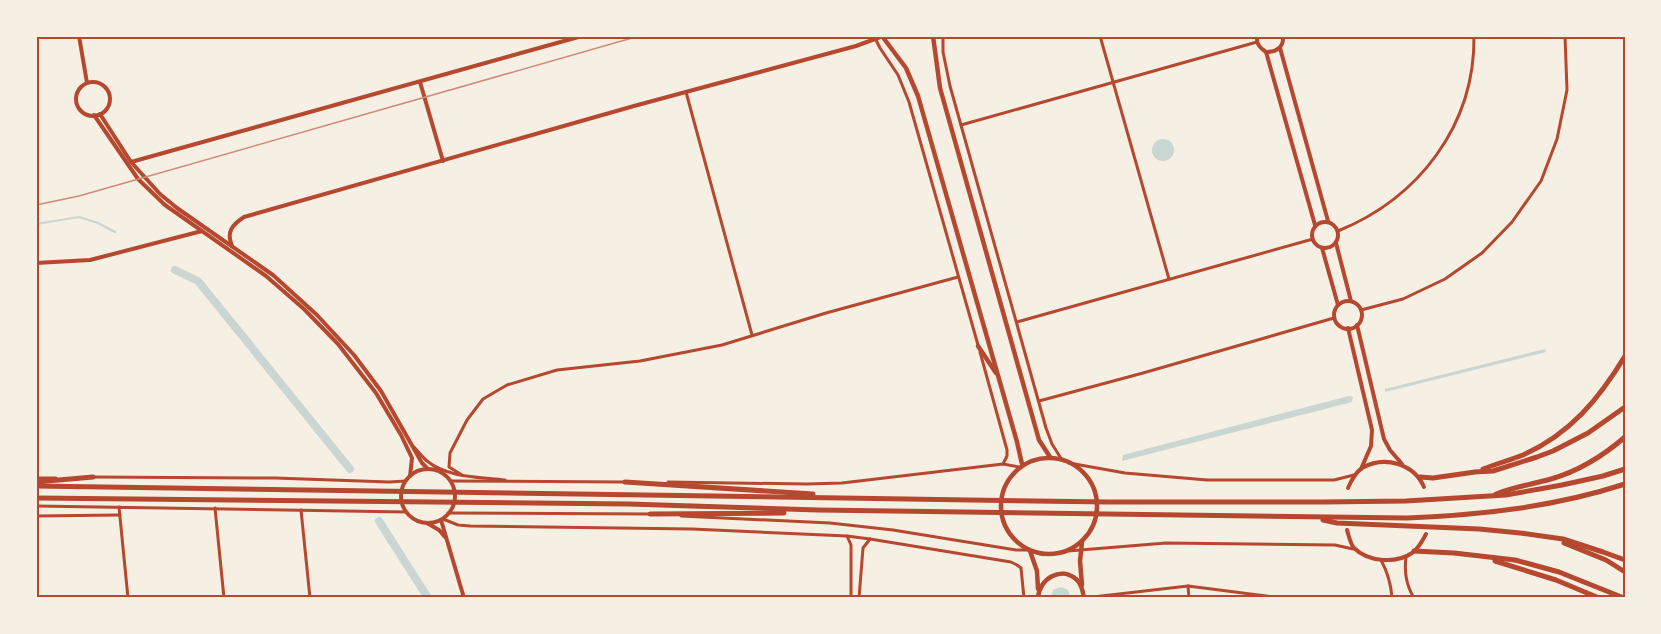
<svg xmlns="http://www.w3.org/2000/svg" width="1661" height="634" font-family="'Work Sans',sans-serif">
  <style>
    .water { fill: #c9d6d2 }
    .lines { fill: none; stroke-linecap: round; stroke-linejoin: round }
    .stream { stroke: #c9d6d2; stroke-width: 2 }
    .canal { stroke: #c9d6d2; stroke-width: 8 }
    .minor { stroke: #b5482f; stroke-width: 3 }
    .tertiary { stroke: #b5482f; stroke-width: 4 }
    .secondary { stroke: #b5482f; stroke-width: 4 }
    .primary { stroke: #b5482f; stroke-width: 4.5 }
    .motorway { stroke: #b5482f; stroke-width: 5 }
    .tram { stroke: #cf8b77; stroke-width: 1.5 }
    .neatline { fill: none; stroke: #b5482f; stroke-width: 2 }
  </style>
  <rect width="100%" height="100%" fill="#f6efe4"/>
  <!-- water -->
  <g class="water">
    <circle cx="1163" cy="150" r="11"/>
    <path d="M1545,349L1546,352L1385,392V389Z"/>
    <path d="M1349,396L1353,397L1352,402L1122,461L1123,455Z"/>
    <path d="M1061,587L1068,590L1071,598H1051L1053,590Z"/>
  </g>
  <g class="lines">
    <!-- stream -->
    <path class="stream" d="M36,224L79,217L98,223L115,232"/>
    <!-- canal -->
    <g class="canal">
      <path d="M175,270L198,281L350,469"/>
      <path d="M379,521L428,598"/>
    </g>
    <!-- minor -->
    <g class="minor">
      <path d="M874,36L880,48L898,75L909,102L978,345"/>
      <path d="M943,36V52L950,86L1046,428L1052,444L1062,460"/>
      <path d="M1100,36L1169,279"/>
      <path d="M686,92L752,335"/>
      <path d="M961,125L1257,42"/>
      <path d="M1338,231C1419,198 1475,125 1474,36"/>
      <path d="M1361,310L1403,299L1445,279L1482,253L1512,222L1541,181L1557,139L1567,90L1565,36"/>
      <path d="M1017,322L1313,239"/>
      <path d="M980,352L1007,450V456L1003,464"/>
      <path d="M1039,401L1143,373L1334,318"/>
      <path d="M414,447C418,451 422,457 427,461C448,478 480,477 505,480"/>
      <path d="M1069,463L1125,473L1207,480H1334L1354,475"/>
      <path d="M462,475L449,467L450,453L467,420L483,399L507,385L557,370L640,361L722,345L826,313L958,277"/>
      <path d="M92,477L275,478L389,482L406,481"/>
      <path d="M36,478H56"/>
      <path d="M450,481L626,482"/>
      <path d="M668,482L807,484L842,483L1003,464L1019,467"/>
      <path d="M36,506L406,512"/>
      <path d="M119,507L128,598"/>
      <path d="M215,508L224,598"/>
      <path d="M301,510L310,598"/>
      <path d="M448,513L651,514"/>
      <path d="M36,516L120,515"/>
      <path d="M681,516L830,523L893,530L1016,550H1028"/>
      <path d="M443,519L458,525L470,526L692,529L847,536L870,539L1011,562L1017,565L1021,568L1024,598"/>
      <path d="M847,536L851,545V598"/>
      <path d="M1068,551L1166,543L1335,545L1353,549"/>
      <path d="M1406,557C1404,572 1406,585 1414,598"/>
      <path d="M1381,560C1388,573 1391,583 1392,598"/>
      <path d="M1188,586L1189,598"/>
      <path d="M859,598L863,548L870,539"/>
      <path d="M1084,598L1188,586L1282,598"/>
      <path d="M1398,598L1404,597L1410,598"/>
    </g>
    <!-- tertiary -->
    <g class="tertiary">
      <path d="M1257,36C1256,44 1260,48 1266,52C1277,52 1284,47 1283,36"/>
      <path d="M1280,48L1328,221"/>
      <path d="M1266,52L1315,225"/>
      <path d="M420,82L443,161"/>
      <path d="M131,162L582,36"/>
      <circle cx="1325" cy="235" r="13"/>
      <path d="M1336,243L1351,301"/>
      <path d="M232,246C226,232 232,225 244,217L634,106L856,46L883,36"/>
      <path d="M1322,248L1338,305"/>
      <path d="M36,263L90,260L202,231"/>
      <circle cx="1348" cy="315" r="14"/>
      <path d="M1357,325L1384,439L1390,450L1402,464"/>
      <path d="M1348,328L1372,430L1371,446L1361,469"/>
      <path d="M1348,488C1351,481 1355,473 1362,468C1385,455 1414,464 1424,487"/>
      <path d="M1347,530C1349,536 1350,543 1354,548C1368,562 1396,564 1412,553C1419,548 1422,541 1426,534"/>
    </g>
    <!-- secondary -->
    <g class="secondary">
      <path d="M79,36L87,83"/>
      <circle cx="93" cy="99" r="17"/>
      <path d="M100,114L131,162L160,194L177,208L273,275L317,315L354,355L381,391L422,463L428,469"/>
      <path d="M94,115L138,179L165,205L266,276L304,309L338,344L376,393L401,435L412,458L410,476"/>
      <circle cx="428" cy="496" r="27"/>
      <path d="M441,520L464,598"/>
      <path d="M427,523L439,530L445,537"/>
    </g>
    <!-- primary -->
    <g class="primary">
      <path d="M882,36L906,68L918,96L1017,442L1022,464"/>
      <path d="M933,36L940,88L1039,440L1050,457"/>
      <path d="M978,346L996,373"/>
      <circle cx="1049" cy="506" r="48"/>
      <path d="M1030,551L1037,571L1038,589"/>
      <path d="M1082,585L1080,561L1082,542"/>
      <path d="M1038,598C1039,579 1061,565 1077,580C1082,585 1083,592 1084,598"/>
    </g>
    <!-- motorway -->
    <g class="motorway">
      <path d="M1483,469C1496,464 1510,460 1523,455C1570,434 1599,399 1625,356"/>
      <path d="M1420,477L1433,478L1475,472L1493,471L1537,457L1553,451L1588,433L1625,407"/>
      <path d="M36,482L93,477"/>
      <path d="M625,482L813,494"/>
      <path d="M36,486L1108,502H1323L1406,501L1506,495L1562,485L1603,476L1625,469"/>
      <path d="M1496,494C1514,487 1533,484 1551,479C1579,471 1603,456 1625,437"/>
      <path d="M36,498L629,504L818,510L1407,518C1481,515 1554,507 1625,484"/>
      <path d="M650,514L784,513"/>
      <path d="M1323,520L1337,523L1479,529L1520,533L1563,539L1603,552L1625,560"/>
      <path d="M1564,543L1606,560L1625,572"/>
      <path d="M1414,551L1454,553L1515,560L1559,572L1624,598"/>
      <path d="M1495,561L1556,580L1599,598"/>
    </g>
    <!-- tram -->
    <path class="tram" d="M36,205L79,196L639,36"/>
  </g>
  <!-- border -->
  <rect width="1661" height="634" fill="none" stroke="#f6efe4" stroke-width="75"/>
  <rect x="38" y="38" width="1586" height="558" class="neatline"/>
</svg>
